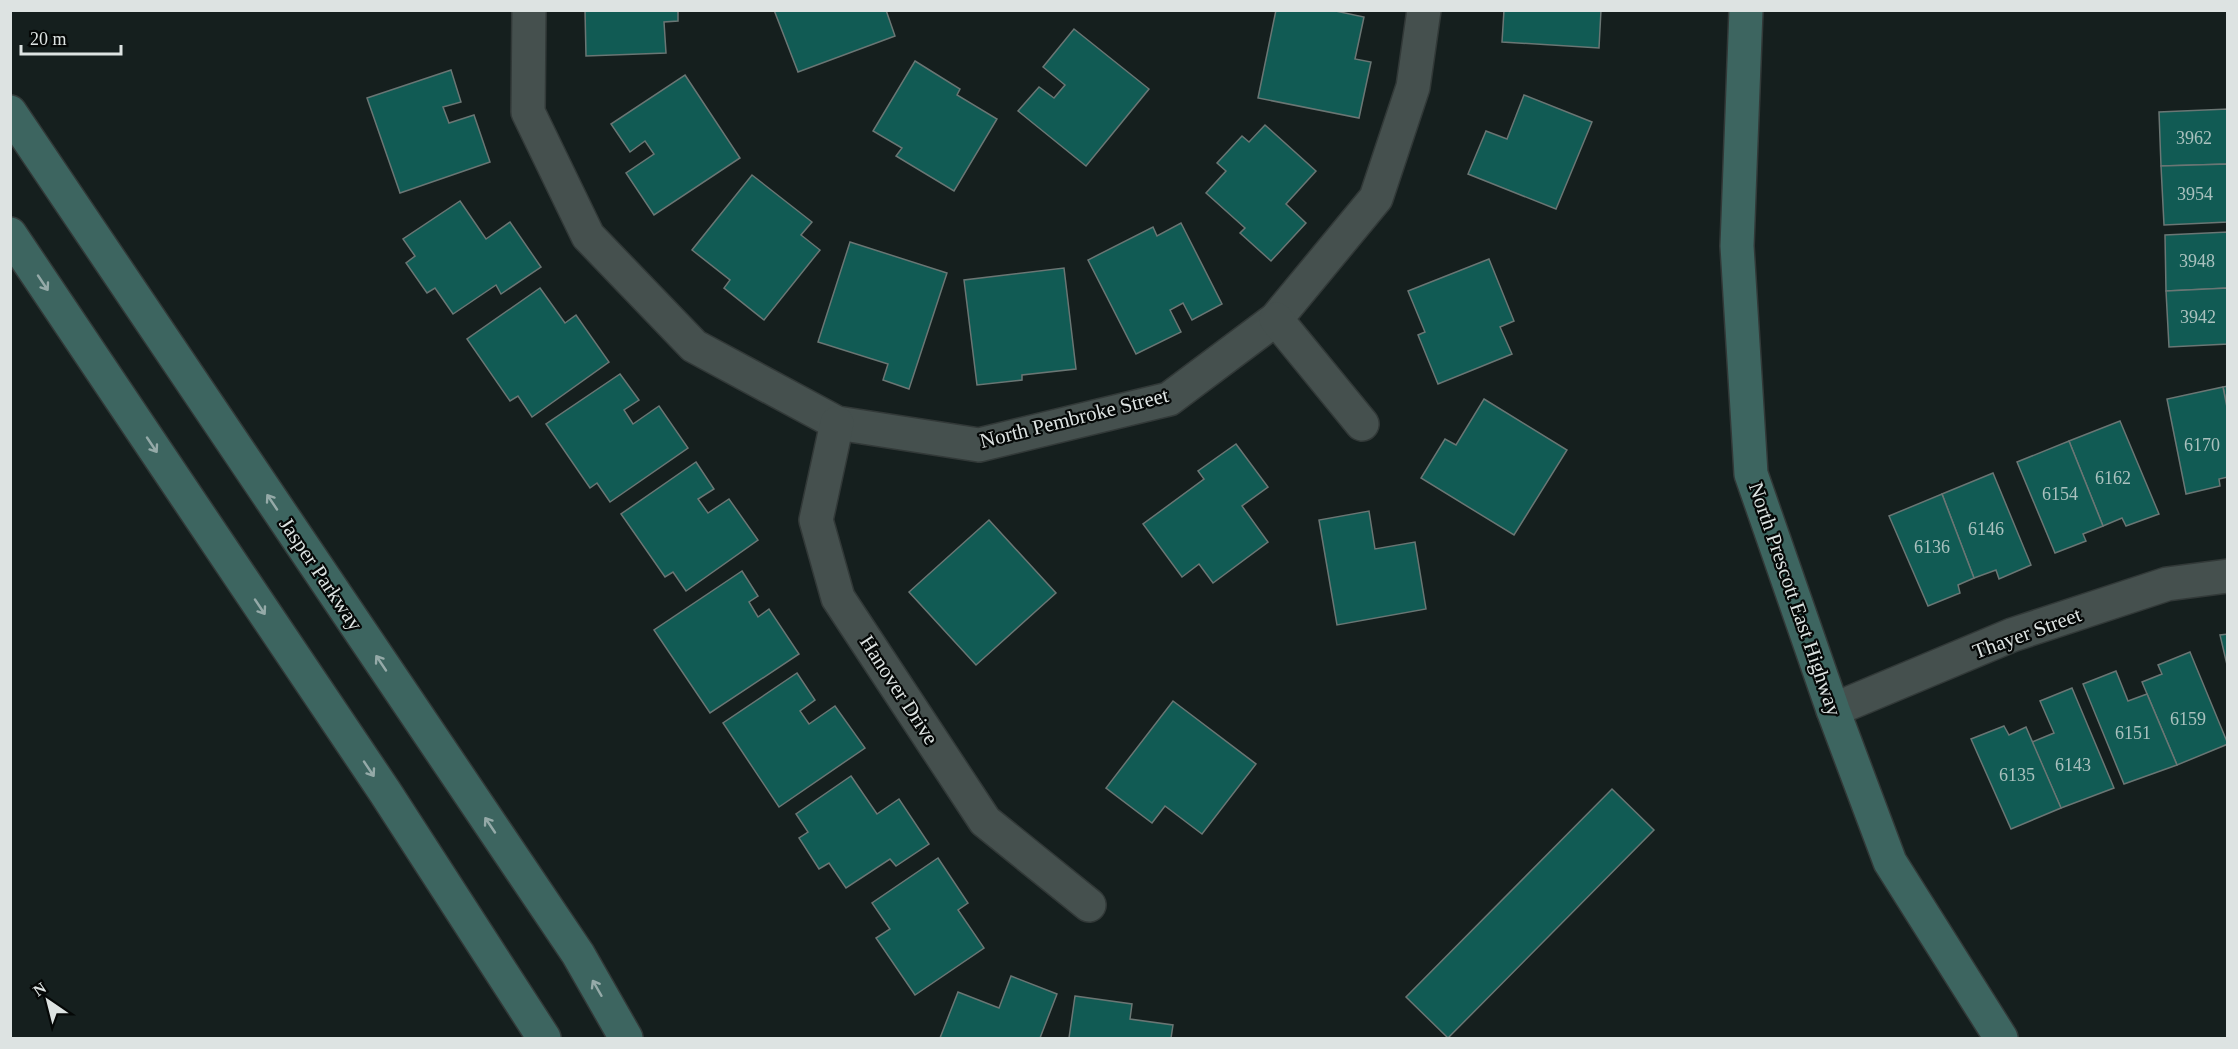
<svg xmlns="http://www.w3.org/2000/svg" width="2238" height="1049" font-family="'Times New Roman',serif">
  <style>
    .building { fill: #115b54; stroke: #6a7674; stroke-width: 1.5 }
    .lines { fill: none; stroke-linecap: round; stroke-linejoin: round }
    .street-casing { stroke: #323938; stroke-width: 36 }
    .secondary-casing { stroke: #323938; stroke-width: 36 }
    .street { stroke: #45504e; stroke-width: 33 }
    .secondary { stroke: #3d6560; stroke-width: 33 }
    .oneway { stroke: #95aaa8 }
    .labels { text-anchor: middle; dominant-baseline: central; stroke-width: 4.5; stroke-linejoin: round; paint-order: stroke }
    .number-label { font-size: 18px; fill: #aac1be }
    .street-label { font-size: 21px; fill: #dde3e2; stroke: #050807 }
  </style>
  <rect width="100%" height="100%" fill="#151f1e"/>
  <!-- building -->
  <g class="building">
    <path d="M585,10H678V21L664,22L666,53L586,56Z"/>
    <path d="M774,10H886L895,36L798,72Z"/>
    <path d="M1276,10H1331L1364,17L1355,59L1371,62L1359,118L1258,98Z"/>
    <path d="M1504,10H1601L1599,48L1502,42Z"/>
    <path d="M1074,29L1149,89L1086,166L1018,111L1039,87L1054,98L1065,85L1043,67Z"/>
    <path d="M915,61L960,89L957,95L997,119L954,191L896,156L902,148L873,131Z"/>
    <path d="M451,70L461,102L443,107L449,123L474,115L490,162L400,193L367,98Z"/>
    <path d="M685,75L740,158L654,215L626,173L654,154L645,141L630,152L611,124Z"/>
    <path d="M1524,95L1592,122L1556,209L1468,174L1486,131L1507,139Z"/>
    <path d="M2228,109V164L2161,166L2159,112Z"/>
    <path d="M1265,125L1316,171L1286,204L1306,223L1271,261L1240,233L1245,228L1206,193L1226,171L1217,163L1242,136L1249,142Z"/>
    <path d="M2228,164V222L2164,225L2161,166Z"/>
    <path d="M752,175L812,222L801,235L820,250L764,320L724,288L730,280L692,250Z"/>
    <path d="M460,201L486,239L510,222L541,267L501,294L496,285L453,314L435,288L427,293L406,263L415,256L403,239Z"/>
    <path d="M1181,223L1222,304L1192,320L1183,303L1170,310L1181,332L1136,354L1088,260L1153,227L1157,236Z"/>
    <path d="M2228,232V288L2166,291L2165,235Z"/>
    <path d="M850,242L947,273L909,389L883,380L888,364L818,342Z"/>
    <path d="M1489,259L1514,321L1500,327L1512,354L1438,384L1418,335L1425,332L1408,291Z"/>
    <path d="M1064,268L1076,369L1022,375V380L977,385L964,280Z"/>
    <path d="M540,288L565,323L576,315L609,362L532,417L518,396L510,401L467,339Z"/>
    <path d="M2228,288V344L2169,347L2166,291Z"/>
    <path d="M620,374L639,400L624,410L633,424L659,406L688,448L610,502L597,483L590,488L546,424Z"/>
    <path d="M2228,386V412L2223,387Z"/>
    <path d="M2223,387L2228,412V477L2219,479L2220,486L2186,494L2167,399Z"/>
    <path d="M1484,399L1567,450L1514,535L1421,478L1445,439L1456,445Z"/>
    <path d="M2120,421L2159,514L2126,526L2122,518L2103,526L2069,441Z"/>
    <path d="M2069,441L2103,526L2083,534L2086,541L2055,553L2017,462Z"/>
    <path d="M1236,444L1268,487L1242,506L1268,542L1213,583L1199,564L1182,577L1143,524L1204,479L1198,471Z"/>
    <path d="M696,462L714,489L698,499L708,513L729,499L758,540L686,591L673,572L665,577L621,514Z"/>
    <path d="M1993,473L2031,565L1999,579L1996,570L1974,578L1942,494Z"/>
    <path d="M1942,494L1974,578L1958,585L1960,593L1928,606L1889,516Z"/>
    <path d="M1369,511L1375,549L1415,542L1426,609L1337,625L1319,520Z"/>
    <path d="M989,520L1056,593L976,665L909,592Z"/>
    <path d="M742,571L758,596L749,602L758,617L769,609L799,654L710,713L654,630Z"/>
    <path d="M2228,634V669L2220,635Z"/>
    <path d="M2190,652L2228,744L2177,765L2142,682L2162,674L2158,665Z"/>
    <path d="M2116,671L2128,701L2147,694L2177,765L2124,784L2083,684Z"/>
    <path d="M797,673L815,700L800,711L809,724L835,706L865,748L779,807L723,723Z"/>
    <path d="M2072,688L2114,788L2061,808L2032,742L2054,733L2040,701Z"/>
    <path d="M1173,701L1256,764L1202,834L1165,806L1152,823L1106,788Z"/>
    <path d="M2004,726L2009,735L2026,727L2061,808L2011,829L1971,739Z"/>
    <path d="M851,776L877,814L899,799L929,844L896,866L890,859L846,888L829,863L819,869L799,838L808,832L796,814Z"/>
    <path d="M1612,789L1654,830L1448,1038L1406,997Z"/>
    <path d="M938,858L968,903L958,910L984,948L915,995L876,938L890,929L872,903Z"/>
    <path d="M1011,976L1057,994L1040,1038H940L958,992L999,1008Z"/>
    <path d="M1075,996L1132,1004L1130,1019L1173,1025L1171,1038H1069Z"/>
  </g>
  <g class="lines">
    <!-- street casing -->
    <g class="street-casing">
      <g id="street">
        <path d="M529,10L528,112L588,236L694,346L837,423L979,445L1169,399L1276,319L1376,198L1413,87L1424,10"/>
        <path d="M1276,319L1362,424"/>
        <path d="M837,423L816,520L838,598L985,821L1089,905"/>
        <path d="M1833,710L2012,635L2167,584L2228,576"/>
      </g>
    </g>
    <!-- secondary casing -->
    <g class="secondary-casing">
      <g id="secondary">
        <path d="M1746,10L1737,246L1751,474L1833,710L1890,862L2001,1038"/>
        <path d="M10,112L578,954L626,1038"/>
        <path d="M10,234L385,792L544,1038"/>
      </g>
    </g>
    <!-- street -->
    <use href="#street" class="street"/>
    <!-- secondary -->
    <use href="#secondary" class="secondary"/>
  </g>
  <!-- one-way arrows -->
  <defs><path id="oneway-shaft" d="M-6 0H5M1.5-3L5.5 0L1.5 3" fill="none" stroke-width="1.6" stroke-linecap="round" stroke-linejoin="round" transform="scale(1.5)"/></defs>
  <g class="oneway">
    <use href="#oneway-shaft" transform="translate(43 283) rotate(56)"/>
    <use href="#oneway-shaft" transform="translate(152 445) rotate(56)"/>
    <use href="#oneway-shaft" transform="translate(272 502) rotate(-124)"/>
    <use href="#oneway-shaft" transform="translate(260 607) rotate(56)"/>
    <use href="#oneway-shaft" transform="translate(381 663) rotate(-124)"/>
    <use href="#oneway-shaft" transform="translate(369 769) rotate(56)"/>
    <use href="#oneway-shaft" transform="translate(490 825) rotate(-124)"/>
    <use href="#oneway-shaft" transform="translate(597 988) rotate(-120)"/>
  </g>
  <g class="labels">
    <!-- number labels -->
    <g class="number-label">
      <text x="2194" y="138">3962</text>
      <text x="2195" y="194">3954</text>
      <text x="2197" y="261">3948</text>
      <text x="2198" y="317">3942</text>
      <text x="2202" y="445">6170</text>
      <text x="2113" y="478">6162</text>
      <text x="2060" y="494">6154</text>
      <text x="1986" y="529">6146</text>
      <text x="1932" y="547">6136</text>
      <text x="2188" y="719">6159</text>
      <text x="2133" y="733">6151</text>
      <text x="2073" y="765">6143</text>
      <text x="2017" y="775">6135</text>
    </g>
    <!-- street labels -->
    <g class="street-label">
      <text transform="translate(1074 418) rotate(-14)">North Pembroke Street</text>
      <text transform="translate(321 574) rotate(56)">Jasper Parkway</text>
      <text transform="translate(1795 599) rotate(71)">North Prescott East Highway</text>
      <text transform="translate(2027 633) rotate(-20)">Thayer Street</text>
      <text transform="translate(899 690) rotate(57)">Hanover Drive</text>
    </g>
  </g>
  <!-- border -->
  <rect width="2238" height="1049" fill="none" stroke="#dde3e2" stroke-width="24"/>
  <!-- north arrow -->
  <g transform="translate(48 1001) rotate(325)" stroke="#050807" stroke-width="4.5" paint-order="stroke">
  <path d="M0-4.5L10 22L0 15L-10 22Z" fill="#dde3e2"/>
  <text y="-9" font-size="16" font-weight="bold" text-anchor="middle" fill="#dde3e2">N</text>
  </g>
  <!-- scale -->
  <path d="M21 45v9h100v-9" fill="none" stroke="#dde3e2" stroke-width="3"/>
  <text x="30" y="45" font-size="18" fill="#dde3e2" stroke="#050807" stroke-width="4.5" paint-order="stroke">20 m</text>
</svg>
